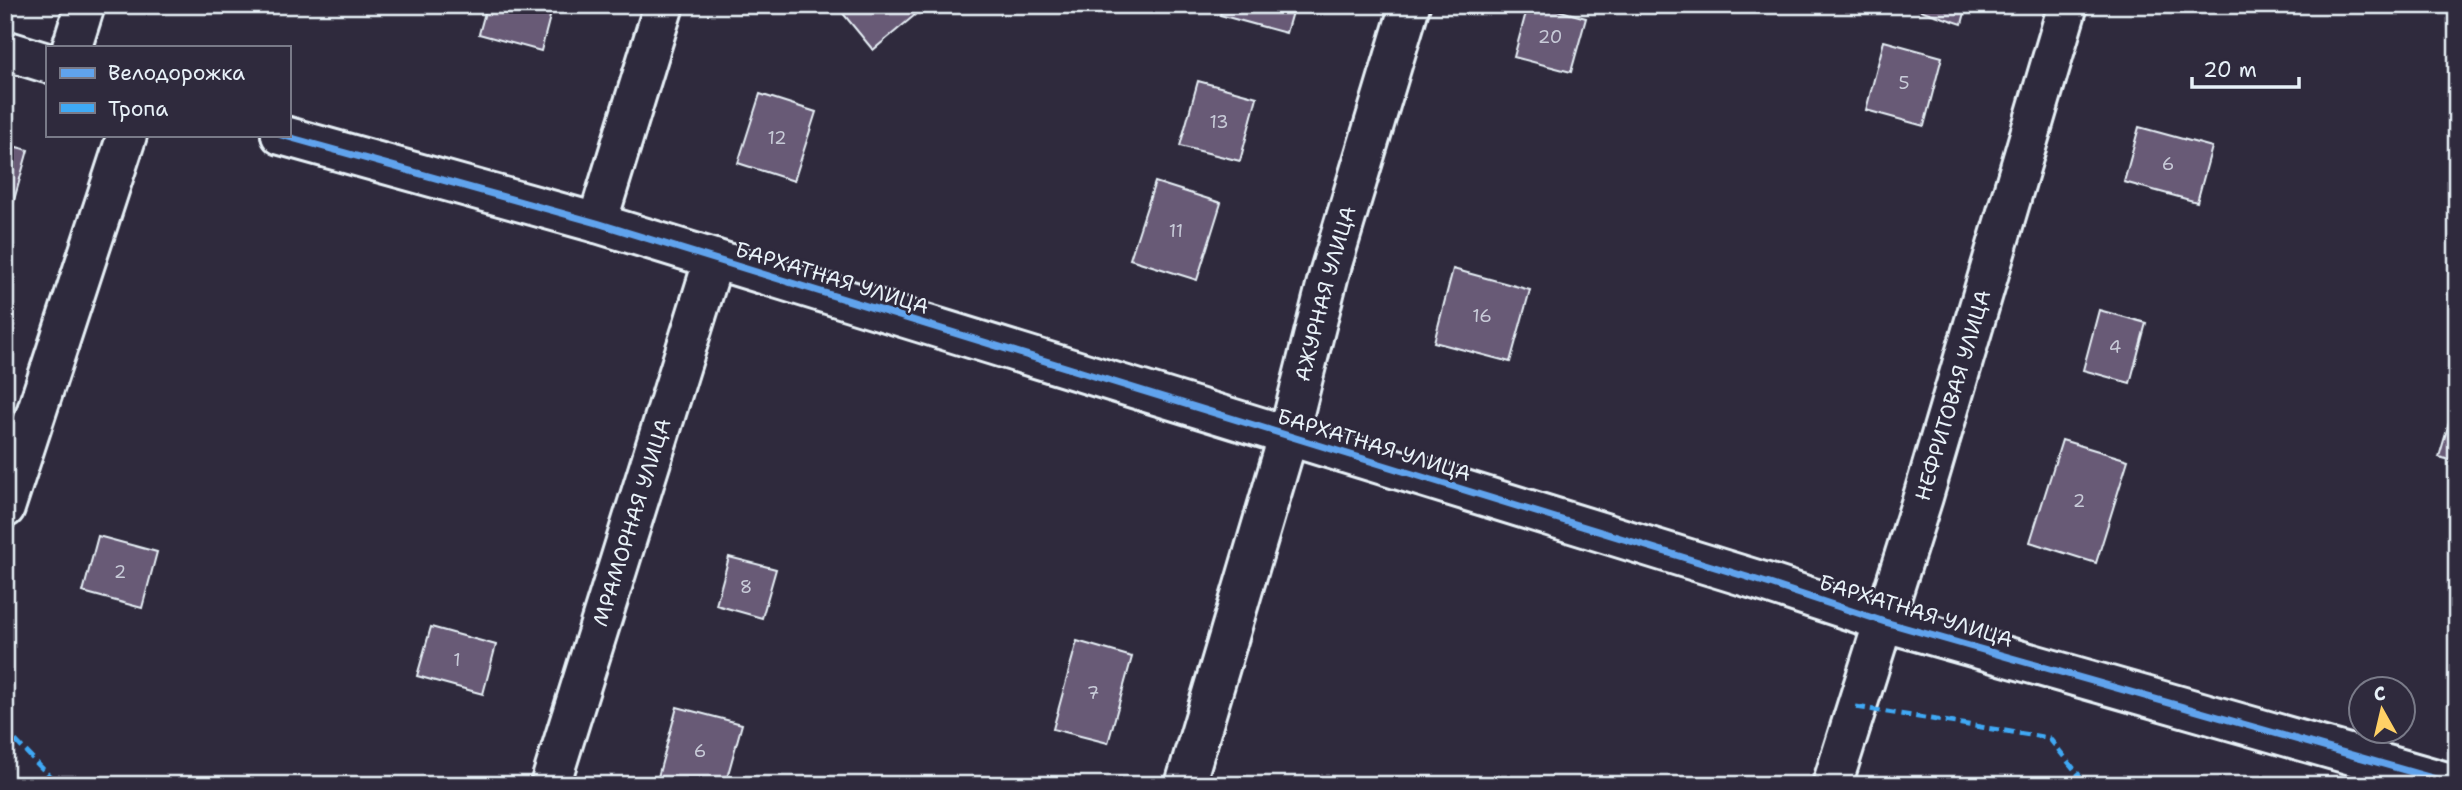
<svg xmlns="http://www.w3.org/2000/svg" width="2462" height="790" font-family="'Shantell Sans',sans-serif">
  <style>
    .building { fill: #685a76; stroke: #e8f1f8; stroke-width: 2 }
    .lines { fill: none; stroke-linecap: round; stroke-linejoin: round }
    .minor-casing { stroke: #e8f1f8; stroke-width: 44 }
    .minor { stroke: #2f2a3d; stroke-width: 38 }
    .quiet { stroke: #3fa9f5; stroke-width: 5; stroke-dasharray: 10 5; stroke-linecap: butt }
    .cycleway-casing { stroke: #2f2a3d; stroke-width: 11 }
    .cycleway { stroke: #60a3ed; stroke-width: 7 }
    .labels { text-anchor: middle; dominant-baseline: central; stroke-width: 5; stroke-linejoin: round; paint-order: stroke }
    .number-label { font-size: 18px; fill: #c8cbd8 }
    .street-label { font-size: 21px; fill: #e8f1f8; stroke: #2f2a3d }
  </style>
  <rect width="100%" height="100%" fill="#2f2a3d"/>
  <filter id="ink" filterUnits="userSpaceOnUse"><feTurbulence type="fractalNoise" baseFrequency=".0143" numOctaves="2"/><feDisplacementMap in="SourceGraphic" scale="14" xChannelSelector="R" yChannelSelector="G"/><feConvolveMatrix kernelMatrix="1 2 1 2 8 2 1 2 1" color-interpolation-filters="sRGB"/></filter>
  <g filter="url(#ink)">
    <!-- building -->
    <g class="building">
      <path d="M487,5H553L541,51L479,34Z"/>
      <path d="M836,5H906L915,15L873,50Z"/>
      <path d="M1223,5H1294L1286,33L1220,15Z"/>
      <path d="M1528,5H1539L1586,18L1571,72L1514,57Z"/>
      <path d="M1905,5H1967L1962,24Z"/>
      <path d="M1884,41L1942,57L1924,126L1866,110Z"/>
      <path d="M1198,81L1257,97L1240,161L1180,146Z"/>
      <path d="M760,94L816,112L794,181L738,163Z"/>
      <path d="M2139,127L2212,147L2197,202L2124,182Z"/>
      <path d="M5,144L28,150L7,225L5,224Z"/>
      <path d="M1155,182L1221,203L1197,280L1130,259Z"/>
      <path d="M1453,269L1530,290L1510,362L1434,342Z"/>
      <path d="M2099,310L2146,323L2130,383L2083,370Z"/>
      <path d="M2454,406L2457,407V462L2439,457Z"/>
      <path d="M2062,440L2128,460L2096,563L2030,542Z"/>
      <path d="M98,536L157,552L142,608L83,592Z"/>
      <path d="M729,557L776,569L762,618L716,605Z"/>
      <path d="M431,627L496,645L483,694L417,676Z"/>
      <path d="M1077,641L1132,657L1108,743L1053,729Z"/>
      <path d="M677,707L742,724L725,785H687L658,777Z"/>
      <path d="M205,780L224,785H204Z"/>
    </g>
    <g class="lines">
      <!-- minor casing -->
      <g class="minor-casing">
        <g id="minor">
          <path d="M72,47L85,5"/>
          <path d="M5,50L47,63"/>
          <path d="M281,135L597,223L1770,584L1885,622L2457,785"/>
          <path d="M597,223L664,5"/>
          <path d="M5,508L127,135"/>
          <path id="s1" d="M550,785L714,259"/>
          <path id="s2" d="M1185,785L1288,437L1329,274L1410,5"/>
          <path id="s3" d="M1832,785L1923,497L2068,5"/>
        </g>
      </g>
      <!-- minor -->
      <use href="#minor" class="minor"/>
      <!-- quiet -->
      <g class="quiet">
        <path d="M1856,707L2049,738L2087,785"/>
        <path d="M5,730L58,785"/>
      </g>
      <!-- cycleway casing -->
      <g class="cycleway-casing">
        <path id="cycleway" d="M281,135L597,223L1770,584L1885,622L2457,785"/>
      </g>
      <!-- cycleway -->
      <use href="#cycleway" class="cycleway"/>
    </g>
  </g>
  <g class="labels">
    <!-- number labels -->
    <g class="number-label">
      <text x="1550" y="37">20</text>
      <text x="1904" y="83">5</text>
      <text x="1219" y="122">13</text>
      <text x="777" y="138">12</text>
      <text x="2168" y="164">6</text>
      <text x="1176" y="231">11</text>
      <text x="1482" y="316">16</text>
      <text x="2115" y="347">4</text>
      <text x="2079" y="501">2</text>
      <text x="120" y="572">2</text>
      <text x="746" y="587">8</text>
      <text x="457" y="660">1</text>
      <text x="1093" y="693">7</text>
      <text x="700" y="751">6</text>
    </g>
    <!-- street labels -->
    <g class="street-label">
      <text transform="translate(832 278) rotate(17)">БАРХАТНАЯ УЛИЦА</text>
      <text stroke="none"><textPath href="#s2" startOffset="511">АЖУРНАЯ УЛИЦА</textPath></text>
      <text stroke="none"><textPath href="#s3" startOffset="408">НЕФРИТОВАЯ УЛИЦА</textPath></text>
      <text transform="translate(1374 445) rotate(17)">БАРХАТНАЯ УЛИЦА</text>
      <text stroke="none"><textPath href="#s1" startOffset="275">МРАМОРНАЯ УЛИЦА</textPath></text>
      <text transform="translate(1916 611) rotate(17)">БАРХАТНАЯ УЛИЦА</text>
    </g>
  </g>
  <!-- margin -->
  <rect width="2462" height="790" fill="none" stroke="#2f2a3d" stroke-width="28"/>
  <rect x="14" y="14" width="2434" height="762" fill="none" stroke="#e8f1f8" stroke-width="2.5" filter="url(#ink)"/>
  <!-- legend -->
  <rect x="46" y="46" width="245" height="91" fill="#2f2a3d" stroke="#797a88" stroke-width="2"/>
  <rect x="60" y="68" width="35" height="10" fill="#60a3ed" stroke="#797a88" stroke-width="2"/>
  <text x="108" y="80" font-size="21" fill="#e8f1f8">Велодорожка</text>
  <rect x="60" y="103" width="35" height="10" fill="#3fa9f5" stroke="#797a88" stroke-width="2"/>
  <text x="108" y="116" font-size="21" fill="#e8f1f8">Тропа</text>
  <!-- north arrow -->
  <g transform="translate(2382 710) rotate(352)"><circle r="33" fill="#2f2a3d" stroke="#797a88" stroke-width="2"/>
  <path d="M0-5L12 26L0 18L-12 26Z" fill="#ffd166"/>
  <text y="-10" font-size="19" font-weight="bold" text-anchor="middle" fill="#e8f1f8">С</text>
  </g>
  <!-- scale -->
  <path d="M2192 77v10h107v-10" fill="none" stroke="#e8f1f8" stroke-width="3.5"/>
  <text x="2203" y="77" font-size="21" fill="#e8f1f8" stroke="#2f2a3d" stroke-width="5" paint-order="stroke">20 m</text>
</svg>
